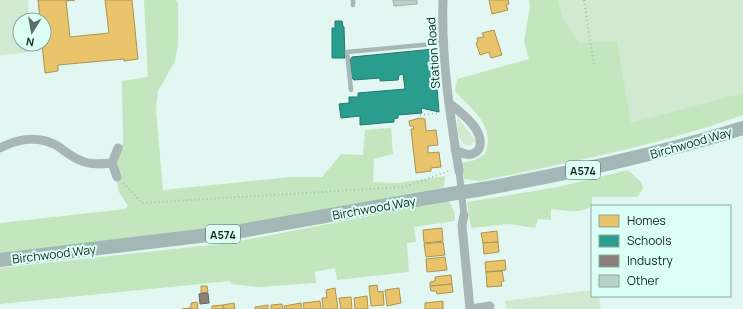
<svg xmlns="http://www.w3.org/2000/svg" width="743" height="309" font-family="Manrope,sans-serif">
  <style>
    .green { fill: #d0e9d0 }
    .forest { fill: #c3e6be }
    .homes { fill: #e9c46a; stroke: #a99454 }
    .schools { fill: #2a9d8f; stroke: #23796e }
    .industry { fill: #8a817c; stroke: #676561 }
    .building { fill: #bad3c8; stroke: #a2b1aa }
    .lines { fill: none; stroke-linecap: round; stroke-linejoin: round }
    .path { stroke: #acbab8; stroke-width: 2; stroke-dasharray: 1 3; stroke-linecap: butt }
    .service { stroke: #a8b7b6; stroke-width: 4.5 }
    .pedestrian { stroke: #a8b7b6; stroke-width: 7 }
    .minor { stroke: #a8b7b6; stroke-width: 9 }
    .primary { stroke: #a2b7b6; stroke-width: 14 }
    .primary-bridge { stroke: #a2b7b6; stroke-width: 14 }
    .labels { text-anchor: middle; dominant-baseline: central; stroke-width: 4; stroke-linejoin: round; paint-order: stroke }
    .shield { fill: #dbfff5; stroke: #506661; stroke-width: 1 }
    .shield-label { font-size: 11px; font-weight: bold; fill: #142521 }
    .street-label { font-size: 12px; fill: #142521; stroke: #dbfff5 }
  </style>
  <rect width="100%" height="100%" fill="#e3f7f2"/>
  <!-- green -->
  <g class="green">
    <path d="M0,0H28L29,20H20V44H31L32,52L0,55Z"/>
    <path d="M552,0H743V100L627,127L562,65Z"/>
    <path d="M457,117L474,138L475,141L471,145H464L458,135Z"/>
    <path d="M592,290V296H599L601,309H506L505,301Z"/>
  </g>
  <!-- forest -->
  <g class="forest">
    <path d="M144,0H176L178,4V45L175,61L158,91L156,109L163,190L291,177H322L341,154L363,155L365,130L391,128L393,154L374,159L373,182L398,183L445,176L444,187L281,221L0,256V223L125,209L128,206L119,192L115,168L123,142L122,81L148,77Z"/>
    <path d="M529,0H558L562,17L579,43L617,41L631,123L743,93V115C656,146 571,162 480,181L464,179L462,163L475,160L485,154C496,124 472,111 455,91L457,79L529,59L524,42L530,7Z"/>
    <path d="M628,170L642,183L643,189L637,197H592V205C582,215 564,210 551,209V220L538,219L535,228L509,224L471,228L467,202L558,187Z"/>
    <path d="M449,201L455,213V221L414,227L416,242L407,243L409,272L337,280L335,268L315,272L316,283L258,287L232,284L230,281L0,304V268L229,243Z"/>
  </g>
  <!-- homes -->
  <g class="homes">
    <path d="M38,0H75L66,1L70,37L109,33L105,0H132L138,59L124,61V59L58,65V71L45,73L42,44H44V20H40Z"/>
    <path d="M489,0H508L509,4L506,5L508,10L492,14Z"/>
    <path d="M494,30L502,55L491,58L489,52L480,55L476,43L478,42L477,38L484,37L482,33Z"/>
    <path d="M420,118L425,119L426,131L436,130L438,145L428,146V153L439,152L441,167L431,168V171L416,173L411,129H414L413,126H410L409,121Z"/>
    <path d="M442,228L443,241L424,243L423,230Z"/>
    <path d="M497,231L498,242L483,243L481,233Z"/>
    <path d="M443,242L445,255L426,257L424,244Z"/>
    <path d="M498,242L499,252L484,254L483,243Z"/>
    <path d="M445,257L447,270L427,272L426,259Z"/>
    <path d="M505,260L506,270L486,272L485,262Z"/>
    <path d="M502,271L504,281L501,282L502,286L487,287L486,272Z"/>
    <path d="M451,275L452,284L430,286V282L435,281V277Z"/>
    <path d="M452,284L453,292L437,294L436,291H431L430,286Z"/>
    <path d="M377,285L378,292L383,291L384,305L371,306L369,286Z"/>
    <path d="M201,286H207L208,292L201,293Z"/>
    <path d="M335,288L338,309H323L322,298H327L326,290Z"/>
    <path d="M399,288L401,303L387,306L385,290Z"/>
    <path d="M367,296L368,309H355L354,298Z"/>
    <path d="M351,297L352,309H341L339,298Z"/>
    <path d="M320,301L321,309H304L303,303Z"/>
    <path d="M443,301V309H425V303Z"/>
    <path d="M197,302L198,309H182L191,308V303Z"/>
    <path d="M234,303L235,309H224L223,305Z"/>
    <path d="M301,303L302,309H285L284,306Z"/>
    <path d="M282,304L283,309H271V305Z"/>
    <path d="M223,305L224,309H212V306Z"/>
    <path d="M268,305V309H255V307Z"/>
  </g>
  <!-- schools -->
  <g class="schools">
    <path d="M335,21H342L343,27H344L345,58H332V28H335Z"/>
    <path d="M434,49L439,112L421,108L422,113L398,115V118L394,119V122L360,125V116L341,118L339,104L349,103V97H358V93L405,89L403,74L399,75L398,80L380,81V78L354,80L352,78L350,60L352,57Z"/>
  </g>
  <!-- industry -->
  <path class="industry" d="M208,293L209,303L200,304L199,294Z"/>
  <!-- building -->
  <path class="building" d="M393,0H417V4L394,6Z"/>
  <g class="lines">
    <!-- path -->
    <g class="path">
      <path d="M584,0L594,65"/>
      <path d="M420,115L440,113"/>
      <path d="M123,183L142,203L404,187L449,171"/>
    </g>
    <!-- service -->
    <g class="service">
      <path d="M353,0V5"/>
      <path d="M351,90L347,52L444,43"/>
    </g>
    <!-- pedestrian -->
    <path class="pedestrian" d="M459,171L464,215"/>
    <!-- minor -->
    <g class="minor">
      <path d="M443,0C441,57 450,115 459,171"/>
      <path d="M449,103C462,113 486,131 479,149C472,158 464,154 455,150"/>
      <path d="M0,148C18,139 36,135 56,145C64,150 72,158 82,161C91,165 102,164 112,163"/>
      <path d="M117,177L112,163L118,148"/>
      <path d="M464,215L462,225L470,309L490,306"/>
    </g>
    <!-- primary -->
    <g class="primary">
      <path d="M477,190C568,173 654,156 743,128"/>
      <path d="M0,260L241,231L444,195"/>
    </g>
    <!-- primary-bridge -->
    <path class="primary-bridge" d="M444,195L477,190"/>
  </g>
  <g class="labels">
    <!-- shield labels -->
    <g class="shield">
      <rect x="566" y="161" width="34" height="18" rx="3"/>
      <rect x="206" y="225" width="34" height="18" rx="3"/>
    </g>
    <g class="shield-label">
      <text x="583" y="170">A574</text>
      <text x="223" y="234">A574</text>
    </g>
    <!-- street labels -->
    <g class="street-label">
      <text transform="translate(433 53) rotate(-94)">Station Road</text>
      <text transform="translate(691 143) rotate(-16)">Birchwood Way</text>
      <text transform="translate(374 208) rotate(-10)">Birchwood Way</text>
      <text transform="translate(54 254) rotate(-7)">Birchwood Way</text>
    </g>
  </g>
  <!-- legend -->
  <rect x="591" y="205" width="140" height="92" fill="#dbfff5" stroke="#8ba8a0"/>
  <rect x="599" y="215" width="20" height="12" fill="#e9c46a" stroke="#8ba8a0"/>
  <text x="627" y="225" font-size="12" fill="#142521">Homes</text>
  <rect x="599" y="235" width="20" height="12" fill="#2a9d8f" stroke="#8ba8a0"/>
  <text x="627" y="245" font-size="12" fill="#142521">Schools</text>
  <rect x="599" y="255" width="20" height="12" fill="#8a817c" stroke="#8ba8a0"/>
  <text x="627" y="265" font-size="12" fill="#142521">Industry</text>
  <rect x="599" y="275" width="20" height="12" fill="#bad3c8" stroke="#8ba8a0"/>
  <text x="627" y="285" font-size="12" fill="#142521">Other</text>
  <!-- north arrow -->
  <g transform="translate(32 32) rotate(191)"><circle r="19" fill="#dbfff5" stroke="#8ba8a0"/>
  <path d="M0-3L7 15L0 10L-7 15Z" fill="#5c6e6a"/>
  <text y="-6" font-size="11" font-weight="bold" text-anchor="middle" fill="#142521">N</text>
  </g>
</svg>
